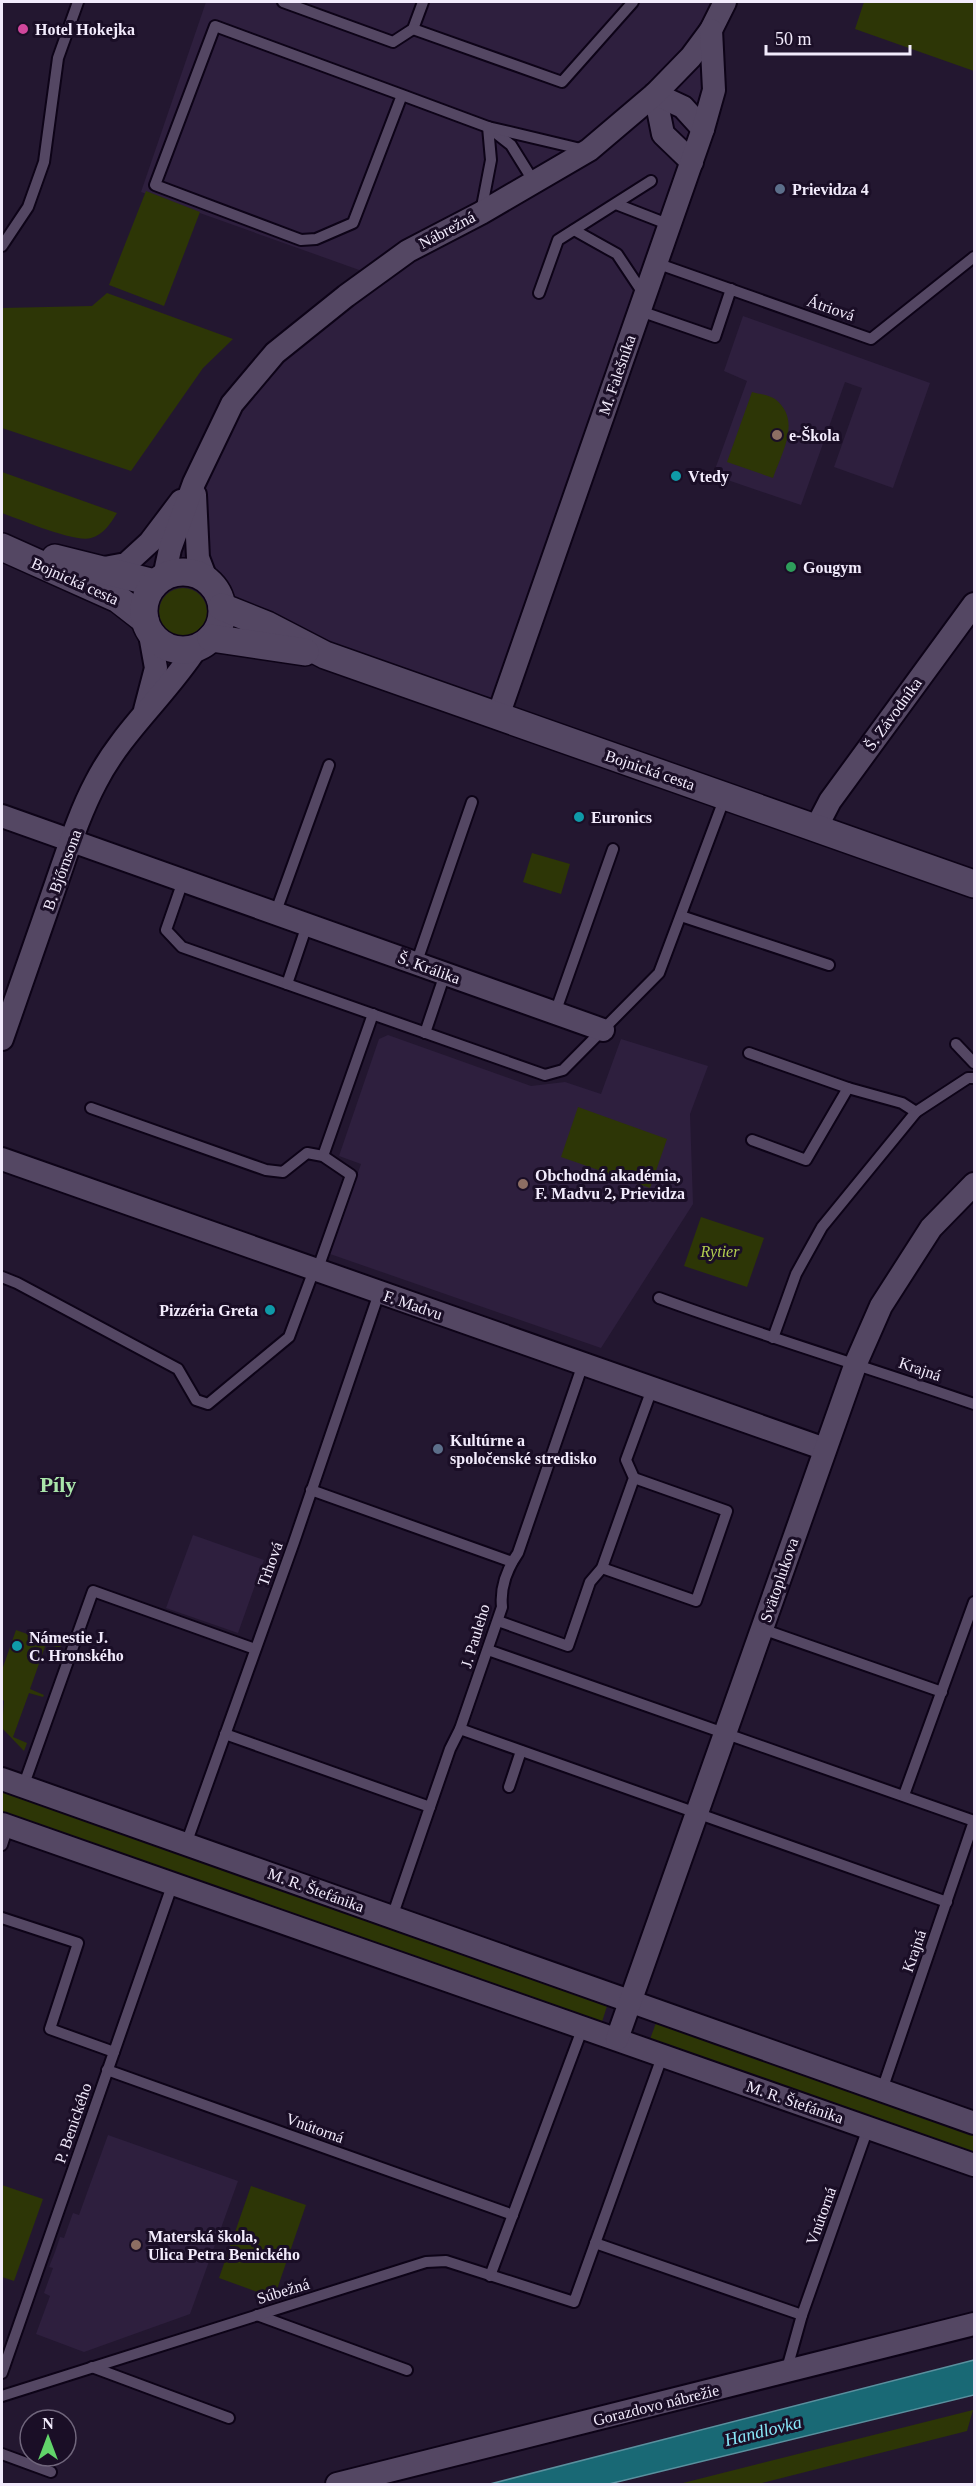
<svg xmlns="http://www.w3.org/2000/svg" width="976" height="2486" font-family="'Times New Roman',serif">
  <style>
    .built { fill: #2e1f3e }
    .green { fill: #2d3606 }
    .water { fill: #196975; stroke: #5a909e; stroke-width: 1.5 }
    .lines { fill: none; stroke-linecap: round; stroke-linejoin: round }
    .service-casing { stroke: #0d0317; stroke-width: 14 }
    .minor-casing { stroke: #0d0317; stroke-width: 26 }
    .tertiary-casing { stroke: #0d0317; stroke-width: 30 }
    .service { stroke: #544763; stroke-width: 10 }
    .minor { stroke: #544763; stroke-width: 22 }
    .tertiary { stroke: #544763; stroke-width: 27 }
    .hotel-dot { fill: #d1479c; stroke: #1a0e26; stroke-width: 2 }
    .service-dot { fill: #5c6f8a; stroke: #1a0e26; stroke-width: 2 }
    .education-dot { fill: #8d6e63; stroke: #1a0e26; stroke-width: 2 }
    .culture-dot { fill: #0f9aa8; stroke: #1a0e26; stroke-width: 2 }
    .leisure-dot { fill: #2e9e5b; stroke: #1a0e26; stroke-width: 2 }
    .labels { text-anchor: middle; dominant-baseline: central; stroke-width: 6; stroke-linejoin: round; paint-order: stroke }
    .poi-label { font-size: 16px; font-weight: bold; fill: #f2ebfc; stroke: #1a0e26; text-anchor: start }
    .street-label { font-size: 16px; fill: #f2ebfc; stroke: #1a0e26 }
    .park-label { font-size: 16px; font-style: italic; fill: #b4cf50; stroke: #1a0e26 }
    .water-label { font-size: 18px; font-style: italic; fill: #88e7f8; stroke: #1a0e26 }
    .district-label { font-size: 22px; font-weight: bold; fill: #aae6ab; stroke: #1a0e26 }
  </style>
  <rect width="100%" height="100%" fill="#231730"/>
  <!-- built -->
  <g class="built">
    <path d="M206,2H718L704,101L497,715L238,618L211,571L191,510L244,395L376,276L141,192Z"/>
    <path d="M743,316L930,383L893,488L834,467L862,388L845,382L801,505L713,475L747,381L724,371Z"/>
    <path d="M388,1035L531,1086L565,1082L601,1094L621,1039L708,1066L690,1114L693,1204L601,1348L330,1254L361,1164L339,1156L379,1039Z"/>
    <path d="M193,1535L264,1560L238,1633L166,1608Z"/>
    <path d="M108,2135L238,2181L190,2314L84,2352L36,2334L50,2296L44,2293L53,2268L49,2267L55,2252L60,2237L64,2238L73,2213L79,2215Z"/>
  </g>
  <!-- green -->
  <g class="green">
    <path d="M864,2H974V71L855,29Z"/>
    <path d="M146,191L200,212L164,306L109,285Z"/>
    <path d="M107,293L233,339L203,368L131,471L2,428V308L92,306Z"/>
    <path d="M752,392C759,394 769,395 775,399C802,420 782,452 773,478L727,462Z"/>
    <path d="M2,472L117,513C111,523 103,535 91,538C75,543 19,519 2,513Z"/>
    <circle cx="183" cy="612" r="24"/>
    <path d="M532,853L570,864L561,894L523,882Z"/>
    <path d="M578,1107L667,1139L650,1188L561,1157Z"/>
    <path d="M701,1217L764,1238L747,1287L684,1266Z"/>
    <path d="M16,1630L61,1646L60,1648L46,1644L30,1689L44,1695L43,1697L29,1693L13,1737L27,1743L24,1751L2,1728L4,1701L2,1699V1670Z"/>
    <path d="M2,1789L608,2003L601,2025L2,1813Z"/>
    <path d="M657,2020L974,2133V2157L649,2042Z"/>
    <path d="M2,2185L43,2199L14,2281L2,2277Z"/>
    <path d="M251,2186L306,2205L274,2298L219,2278Z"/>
    <path d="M973,2410L967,2431L758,2484H679Z"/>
  </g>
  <!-- water -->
  <path class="water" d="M974,2360V2395L609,2484H490Z"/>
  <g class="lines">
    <!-- service casing -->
    <g class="service-casing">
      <g id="service">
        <path d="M283,2L393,42L413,29L423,2"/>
        <path d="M413,29L562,82L633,2"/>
        <path d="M402,95L215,26L155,185L301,240L316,239L353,223L402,95L488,127L511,145L534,182"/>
        <path d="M616,204L670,225"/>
        <path d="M481,212L491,160L488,127L585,150"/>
        <path d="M574,230L617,254L645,296"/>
        <path d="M2,246L28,207L44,162L58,58L78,2"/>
        <path d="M656,263L871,339L974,257"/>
        <path d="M539,293L558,240L651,181"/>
        <path d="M640,311L715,337L731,289"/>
        <path d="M183,881L166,930L182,947L545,1075L563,1070L659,973L725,797"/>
        <path d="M275,914L329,765"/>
        <path d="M681,916L829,965"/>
        <path d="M416,964L472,802"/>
        <path d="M287,984L307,925"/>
        <path d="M555,1013L613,849"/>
        <path d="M425,1033L445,974"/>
        <path d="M956,1044L974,1063"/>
        <path d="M749,1053L848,1088L902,1103L916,1112"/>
        <path d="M91,1108L266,1170L283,1172L307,1153L323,1156L351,1175L317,1271"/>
        <path d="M752,1140L806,1160L848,1088"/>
        <path d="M323,1156L373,1014"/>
        <path d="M2,1277L17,1283L178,1369L196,1400L208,1404L289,1337L314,1270"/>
        <path d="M659,1298C763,1336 870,1368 974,1404"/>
        <path d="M773,1338L796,1274L822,1227L916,1112L968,1078H974"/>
        <path d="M311,1490L512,1562"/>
        <path d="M602,1568L696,1601L727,1511L634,1478"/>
        <path d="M498,1621L568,1646L590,1582L602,1568L634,1478L626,1460L652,1389"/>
        <path d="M762,1629L942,1692"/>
        <path d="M488,1650L974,1821"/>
        <path d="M460,1729L947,1902"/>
        <path d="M225,1734L430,1807"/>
        <path d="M23,1787L93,1591L255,1649"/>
        <path d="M509,1787L521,1751"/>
        <path d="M904,1795L974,1602"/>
        <path d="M186,1844L294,1542L379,1293"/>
        <path d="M2,1845L8,1826"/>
        <path d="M392,1917L450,1749L460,1729L502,1607C500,1588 507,1569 518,1553L583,1364"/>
        <path d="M2,1918L78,1943L50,2029L114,2052"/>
        <path d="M107,2070L513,2215"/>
        <path d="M882,2090L974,1821"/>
        <path d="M595,2243L802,2315"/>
        <path d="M490,2276L583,2027"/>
        <path d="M257,2315L407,2370"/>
        <path d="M92,2367L229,2418"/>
        <path d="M786,2372L802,2315L868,2128"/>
        <path d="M2,2373L173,1883"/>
        <path d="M2,2396L426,2262L446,2261L574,2302L662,2057"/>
        <path d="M2,2454L51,2472"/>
      </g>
    </g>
    <!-- minor casing -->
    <g class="minor-casing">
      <g id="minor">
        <path d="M655,94L663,134L692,162"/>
        <path d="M655,94L683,107L703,129"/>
        <path d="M195,495L198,558L206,579"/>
        <path d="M99,569L126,564L150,542L181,501"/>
        <path d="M164,577L170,549L194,483L232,404L275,353L346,296L408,251L481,213L589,150L655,94L691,57L711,30L725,2"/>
        <path d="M145,710L156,668L149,629"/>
        <path d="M498,716L703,129L714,90L711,30"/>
        <path d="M2,816L603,1030"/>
        <path d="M816,828L830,801L974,604"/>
        <path d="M2,1039C20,987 38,936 56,884C68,850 79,814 96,782C122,731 167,694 197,647"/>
        <path d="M2,1159L825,1449"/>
        <path d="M2,1779L974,2123"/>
        <path d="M2,1824L974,2165"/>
        <path d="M617,2039L856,1363L881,1306L931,1228L974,1184"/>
        <path d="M337,2484L974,2324"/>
      </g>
    </g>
    <!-- tertiary casing -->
    <g class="tertiary-casing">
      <g id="tertiary">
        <path d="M2,547L118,599L145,620"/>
        <path d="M55,558L155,583"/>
        <circle cx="183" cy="611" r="39"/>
        <path d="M222,607L267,625L325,655L974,884"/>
        <path d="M211,638L305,652"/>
      </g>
    </g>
    <!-- service -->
    <use href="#service" class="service"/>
    <!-- minor -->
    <use href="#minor" class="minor"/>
    <!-- tertiary -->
    <use href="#tertiary" class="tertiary"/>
  </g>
  <!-- markers -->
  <circle class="hotel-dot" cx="23" cy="29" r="6"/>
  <g class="service-dot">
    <circle cx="780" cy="189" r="6"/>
    <circle cx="438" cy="1449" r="6"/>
  </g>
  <g class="education-dot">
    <circle cx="777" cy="435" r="6"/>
    <circle cx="523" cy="1184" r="6"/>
    <circle cx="136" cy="2245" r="6"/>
  </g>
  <g class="culture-dot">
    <circle cx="676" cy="476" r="6"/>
    <circle cx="579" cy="817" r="6"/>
    <circle cx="270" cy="1310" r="6"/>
    <circle cx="17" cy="1646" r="6"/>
  </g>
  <circle class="leisure-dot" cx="791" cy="567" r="6"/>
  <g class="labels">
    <!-- poi labels -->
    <g class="poi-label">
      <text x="35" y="29">Hotel Hokejka</text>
      <text x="792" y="189">Prievidza 4</text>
      <text x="789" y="435">e-Škola</text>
      <text x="688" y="476">Vtedy</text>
      <text x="803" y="567">Gougym</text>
      <text x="591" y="817">Euronics</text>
      <text x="535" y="1175">Obchodná akadémia,<tspan x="535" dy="18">F. Madvu 2, Prievidza</tspan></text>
      <text x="258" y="1310" text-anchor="end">Pizzéria Greta</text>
      <text x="450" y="1440">Kultúrne a<tspan x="450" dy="18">spoločenské stredisko</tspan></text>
      <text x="29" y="1637">Námestie J.<tspan x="29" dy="18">C. Hronského</tspan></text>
      <text x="148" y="2236">Materská škola,<tspan x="148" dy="18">Ulica Petra Benického</tspan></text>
    </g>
    <!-- street labels -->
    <g class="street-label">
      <text transform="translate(447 230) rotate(-28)">Nábrežná</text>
      <text transform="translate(831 308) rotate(19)">Átriová</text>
      <text transform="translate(617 375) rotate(-71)">M. Falešníka</text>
      <text transform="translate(75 581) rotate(24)">Bojnická cesta</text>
      <text transform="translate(893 714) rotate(-54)">Š. Závodníka</text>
      <text transform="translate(650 770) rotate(19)">Bojnická cesta</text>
      <text transform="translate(62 870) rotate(-70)">B. Bjőrnsona</text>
      <text transform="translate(429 968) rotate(20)">Š. Králika</text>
      <text transform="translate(413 1305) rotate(19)">F. Madvu</text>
      <text transform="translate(920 1369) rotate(19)">Krajná</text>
      <text transform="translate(270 1564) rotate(-70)">Trhová</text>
      <text transform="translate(779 1580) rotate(-71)">Svätoplukova</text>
      <text transform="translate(475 1636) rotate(-73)">J. Pauleho</text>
      <text transform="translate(316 1890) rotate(20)">M. R. Štefánika</text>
      <text transform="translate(914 1951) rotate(-71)">Krajná</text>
      <text transform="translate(795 2102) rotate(19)">M. R. Štefánika</text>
      <text transform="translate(73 2123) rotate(-71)">P. Benického</text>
      <text transform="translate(315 2128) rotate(20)">Vnútorná</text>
      <text transform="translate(821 2216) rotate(-70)">Vnútorná</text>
      <text transform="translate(283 2291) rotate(-17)">Súbežná</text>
      <text transform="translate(656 2405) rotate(-14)">Gorazdovo nábrežie</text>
    </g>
    <!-- park labels -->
    <g class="park-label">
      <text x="720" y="1251">Rytier</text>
    </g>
    <!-- water labels -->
    <g class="water-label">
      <text transform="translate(763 2431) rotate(-14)">Handlovka</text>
    </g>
    <!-- district labels -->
    <g class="district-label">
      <text x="58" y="1484">Píly</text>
    </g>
  </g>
  <!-- border -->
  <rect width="976" height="2486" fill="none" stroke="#f2ebfc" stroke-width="6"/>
  <!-- north arrow -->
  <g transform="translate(48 2438)"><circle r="28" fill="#1a0e26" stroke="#70667c" stroke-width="1.5"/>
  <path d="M0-4.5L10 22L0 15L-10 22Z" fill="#61d46a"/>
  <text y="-9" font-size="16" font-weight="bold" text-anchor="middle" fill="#f2ebfc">N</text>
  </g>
  <!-- scale -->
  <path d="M766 45v9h144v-9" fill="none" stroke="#f2ebfc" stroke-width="3"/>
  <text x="775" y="45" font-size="18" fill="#f2ebfc" stroke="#1a0e26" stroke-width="4.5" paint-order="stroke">50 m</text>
</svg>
